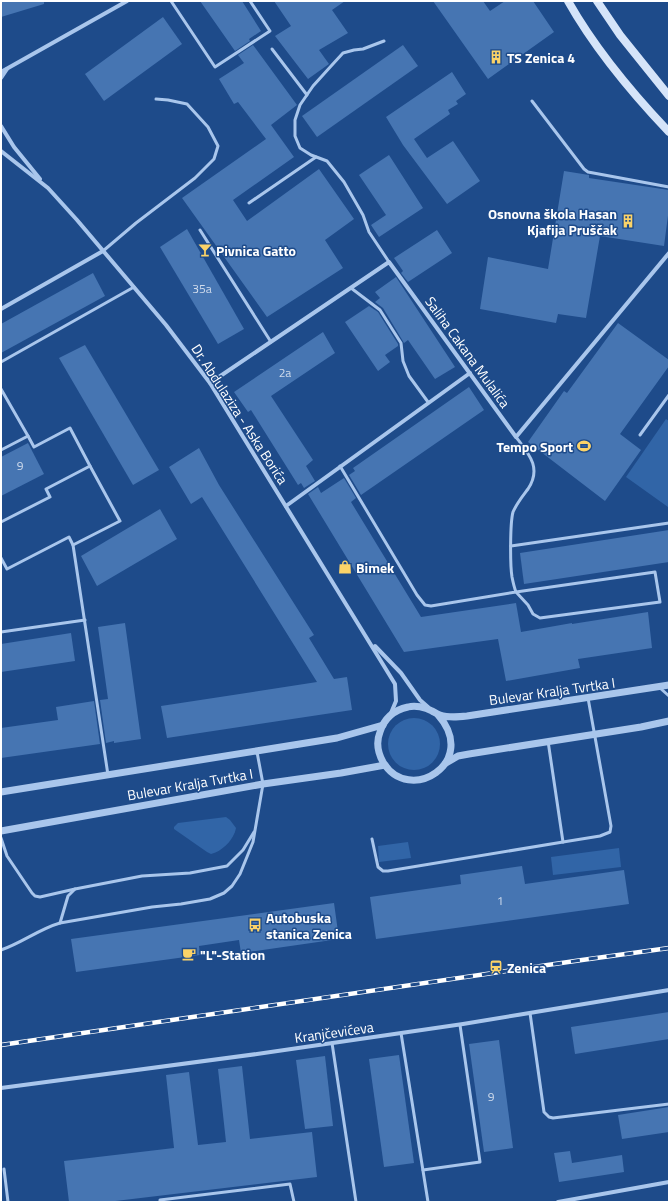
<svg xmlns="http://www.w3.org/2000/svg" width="670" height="1203" font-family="'Titillium Web',sans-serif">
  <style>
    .green { fill: #3165a7 }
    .building { fill: #4675b2 }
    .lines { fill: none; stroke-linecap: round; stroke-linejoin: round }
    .service { stroke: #a9c6ec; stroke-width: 3 }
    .minor { stroke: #a9c6ec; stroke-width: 4 }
    .tertiary { stroke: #a9c6ec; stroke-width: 7 }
    .secondary { stroke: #d5e4f9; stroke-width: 8 }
    .rail-casing { stroke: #fff; stroke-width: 4.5 }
    .rail { stroke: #1e4b8a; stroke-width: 3; stroke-dasharray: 9; stroke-linecap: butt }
    .labels { text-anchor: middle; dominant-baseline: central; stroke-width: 3; stroke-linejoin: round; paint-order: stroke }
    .number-label { font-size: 12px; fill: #d1dcec }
    .poi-label { font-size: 14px; font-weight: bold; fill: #fff; stroke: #1e4b8a; text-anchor: start }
    .street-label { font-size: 14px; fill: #fff; stroke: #1e4b8a }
  </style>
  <rect width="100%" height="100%" fill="#1e4b8a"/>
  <!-- green -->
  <g class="green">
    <path d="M666,419L669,421L668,507L626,477Z"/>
    <circle cx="414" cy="744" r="26"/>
    <path d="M226,817L230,820L236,828C234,839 223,851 211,854L207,852L174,829V827L178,823Z"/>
    <path d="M408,842L411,858L379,862L378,846Z"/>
    <path d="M619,848L621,867L553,875L551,857Z"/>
  </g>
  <!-- building -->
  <g class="building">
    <path d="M1,1H44V4L1,17Z"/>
    <path d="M200,1H242L261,31L249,39L250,41L235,51Z"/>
    <path d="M274,1H345L332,10L348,33L319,50L329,64L308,79L275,36L291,26Z"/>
    <path d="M433,1H483L490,11L505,1H533L554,32L488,79Z"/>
    <path d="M163,17L182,44L104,101L85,74Z"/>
    <path d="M253,45L297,105L271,125L294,157L233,200L247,221L319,169L354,219L325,240L343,268L267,317L182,198L266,139L238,102L234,104L219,79L244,63L238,55Z"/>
    <path d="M403,45L418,66L317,137L302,116Z"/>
    <path d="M452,72L466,94L456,101L458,104L448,110L450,114L414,139L427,158L453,141L480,181L447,204L403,145L386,117Z"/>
    <path d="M389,155L423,208L379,237L371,225L386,215L359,175Z"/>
    <path d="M564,171L589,175V178L669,190V208L664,246L600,236L586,318L558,314L556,323L480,309L488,257L548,269Z"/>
    <path d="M187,229L244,329L218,344L160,247Z"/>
    <path d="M437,230L452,253L408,282L401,273L403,271L394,258Z"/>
    <path d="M93,273L105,296L1,353V324Z"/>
    <path d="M396,277L455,367L435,379L408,340L404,343L383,308L375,302L380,298L375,292Z"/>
    <path d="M369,306L378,312L398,344V346L385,355L390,362L378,371L345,322Z"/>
    <path d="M618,323L669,360V366L620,434L641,450L605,501L528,442L564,391L567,393Z"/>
    <path d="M323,332L335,353L271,396L313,460L306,466L315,481L304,488L301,483L298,485L251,410L248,412L234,392Z"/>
    <path d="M85,345L159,470L133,485L59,358Z"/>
    <path d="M469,387L484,410L361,495L349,475L355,471L353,468Z"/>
    <path d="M28,443L44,474L1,496V457Z"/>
    <path d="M199,448L219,485L314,635L309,638L334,679L347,677L352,710L167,738L161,706L317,682L202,497L191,504L169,467Z"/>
    <path d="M344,478L356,498L351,502L421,617L516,603L521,632L572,623V624L648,612L652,648L578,659L580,668L506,681L498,639L404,652L308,494L318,487L321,493Z"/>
    <path d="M160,509L177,539L97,586L81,556Z"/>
    <path d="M669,530V562L524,584L520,553Z"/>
    <path d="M125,623L141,739L114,743V741L106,743L100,700L108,699L98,627Z"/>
    <path d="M71,633L75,661L1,672V644Z"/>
    <path d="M94,701L100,744L1,758V728L58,720L56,707Z"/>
    <path d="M522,866L525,884L624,870L629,904L376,939L370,897L461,884L460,875Z"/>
    <path d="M334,903L339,939L241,953L239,940L199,946L200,955L76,972L71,939Z"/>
    <path d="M669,1012V1039L575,1054L571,1027Z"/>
    <path d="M499,1040L513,1148L484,1152L469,1044Z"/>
    <path d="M399,1055L414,1163L384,1167L369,1059Z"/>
    <path d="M325,1056L333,1126L305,1129L296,1060Z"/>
    <path d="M242,1066L250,1139L312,1132L317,1177L107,1202H69L64,1161L174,1148L166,1075L189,1072L198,1145L226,1142L218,1069Z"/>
    <path d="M669,1107V1132L622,1139L618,1115Z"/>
    <path d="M570,1151L572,1163L622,1155L624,1172L559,1182L554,1153Z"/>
  </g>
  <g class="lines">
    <!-- service -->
    <g class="service">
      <path d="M171,1L215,67L270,31L250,1"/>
      <path d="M384,41L363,49L354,50L343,53L332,65L313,86L300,105L295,120V136L300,148L311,155L327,161L344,182L363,215L369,232L389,262"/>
      <path d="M272,49L307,95"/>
      <path d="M532,101L584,169L588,172L669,187"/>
      <path d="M249,203L316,157"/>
      <path d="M200,230L271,342"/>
      <path d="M103,251L136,223L195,178L214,159L218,146L208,127L187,104L168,100L156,99"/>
      <path d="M351,288L380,310L401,343L403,361L409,376L428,402"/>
      <path d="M1,362L134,287"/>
      <path d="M1,389L28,436L1,450"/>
      <path d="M640,435L669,395"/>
      <path d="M28,436L34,447L70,428L90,466"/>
      <path d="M340,466L417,595L425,605L431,606L516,592L528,605L533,614L540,618L660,602L655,572L516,592C514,587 513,582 512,577C510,565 510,523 513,512C517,503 522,497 528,489C542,468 529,454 516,437"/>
      <path d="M1,522L50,497L46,489L90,466L120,521L73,545"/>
      <path d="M511,546L669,523"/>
      <path d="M1,558L7,569L69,537L73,545L108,775"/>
      <path d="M1,632L85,620"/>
      <path d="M660,688L669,696"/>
      <path d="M548,741L563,842"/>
      <path d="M1,838L7,856L32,893L35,896L40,897L75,889"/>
      <path d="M372,839L378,867L383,871H388L563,842L600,836L610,832L611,826L588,698"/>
      <path d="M60,923L68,896L75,889L142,876L190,873L227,866L243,850L254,832"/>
      <path d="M1,950C22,943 39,929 60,923L152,907L181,904L210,899L224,893L232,886L240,874L253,842L263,784L257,752"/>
      <path d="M530,1013L544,1112L549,1117L553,1118L669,1104"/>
      <path d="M401,1033L428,1202"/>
      <path d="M332,1043L356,1202"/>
      <path d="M4,1169L8,1202"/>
      <path d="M423,1170L480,1162L460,1025"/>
      <path d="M160,1202V1200L290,1184L294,1202"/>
    </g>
    <!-- minor -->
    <g class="minor">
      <path d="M1,72L127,1"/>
      <path d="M1,78L7,69"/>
      <path d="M1,126L14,147L40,179"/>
      <path d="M1,151L48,188L77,220L166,325L210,383L395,684L396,701L391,713"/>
      <path d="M1,309L103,251"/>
      <path d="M210,383L389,262L516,437L669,253"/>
      <path d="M286,506L470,373"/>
      <path d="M375,646L401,673L420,700L428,707"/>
      <path d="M1,1088L257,1054L463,1024L669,990"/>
      <path d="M558,1202L669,1182"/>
    </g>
    <!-- tertiary -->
    <g class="tertiary">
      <path d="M438,715C480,762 409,806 383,762C378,753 376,742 380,732C384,719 394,710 408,707C415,705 425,707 432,711C434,712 437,714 440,715C449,718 458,717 467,716L669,685"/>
      <path d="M446,763L458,756L469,754L641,727L669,721"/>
      <path d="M1,792L337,738L383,725"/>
      <path d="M1,831L263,784L341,773L385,765"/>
    </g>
    <!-- secondary -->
    <g class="secondary">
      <path d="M568,1C595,49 631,92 669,132"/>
      <path d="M597,1L620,35L669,96"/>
    </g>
    <!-- rail casing -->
    <g class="rail-casing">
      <path id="rail" d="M1,1045L582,960L669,948"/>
    </g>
    <!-- rail -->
    <use href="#rail" class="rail"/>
  </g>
  <!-- icons -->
  <defs>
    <g id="building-bare" transform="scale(1.08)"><path d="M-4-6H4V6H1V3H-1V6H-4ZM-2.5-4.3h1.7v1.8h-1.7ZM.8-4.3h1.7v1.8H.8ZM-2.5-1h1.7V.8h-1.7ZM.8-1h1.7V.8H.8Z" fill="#fbd368" stroke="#1e4b8a" stroke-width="2.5" paint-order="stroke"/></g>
    <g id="bar-bare" transform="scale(1.08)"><path d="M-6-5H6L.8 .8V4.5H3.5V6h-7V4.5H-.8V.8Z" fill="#fbd368" stroke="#1e4b8a" stroke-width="2.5" paint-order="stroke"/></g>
    <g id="stadium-bare" transform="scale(1.08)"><path d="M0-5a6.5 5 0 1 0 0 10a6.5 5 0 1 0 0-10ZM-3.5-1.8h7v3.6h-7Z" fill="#fbd368" stroke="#1e4b8a" stroke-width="2.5" paint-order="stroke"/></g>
    <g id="shop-bare" transform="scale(1.08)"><path d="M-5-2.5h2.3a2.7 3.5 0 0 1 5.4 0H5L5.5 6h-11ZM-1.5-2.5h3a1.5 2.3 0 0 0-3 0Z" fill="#fbd368" stroke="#1e4b8a" stroke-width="2.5" paint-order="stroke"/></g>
    <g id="bus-bare" transform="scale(1.08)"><path d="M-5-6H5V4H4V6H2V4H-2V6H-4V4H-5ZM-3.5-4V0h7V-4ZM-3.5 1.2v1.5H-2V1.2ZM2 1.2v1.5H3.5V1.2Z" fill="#fbd368" stroke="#1e4b8a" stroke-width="2.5" paint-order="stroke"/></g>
    <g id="cafe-bare" transform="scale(1.08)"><path d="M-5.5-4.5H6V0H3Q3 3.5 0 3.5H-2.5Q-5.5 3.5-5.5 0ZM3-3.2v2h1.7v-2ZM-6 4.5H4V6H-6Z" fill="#fbd368" stroke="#1e4b8a" stroke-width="2.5" paint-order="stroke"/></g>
    <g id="station-bare" transform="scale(1.08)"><path d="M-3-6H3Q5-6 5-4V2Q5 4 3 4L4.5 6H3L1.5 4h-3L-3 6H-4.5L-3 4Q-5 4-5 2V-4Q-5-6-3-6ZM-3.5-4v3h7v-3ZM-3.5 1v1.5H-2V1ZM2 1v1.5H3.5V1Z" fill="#fbd368" stroke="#1e4b8a" stroke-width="2.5" paint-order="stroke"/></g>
  </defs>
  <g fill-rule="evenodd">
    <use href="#building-bare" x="496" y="57"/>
    <use href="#building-bare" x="628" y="221"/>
    <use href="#bar-bare" x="205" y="250"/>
    <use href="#stadium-bare" x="584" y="446"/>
    <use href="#shop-bare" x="345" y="567"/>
    <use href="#bus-bare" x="255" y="925"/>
    <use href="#cafe-bare" x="189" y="954"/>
    <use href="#station-bare" x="496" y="967"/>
  </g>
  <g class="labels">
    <!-- number labels -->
    <g class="number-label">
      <text x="202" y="288">35a</text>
      <text x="285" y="372">2a</text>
      <text x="20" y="465">9</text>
      <text x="500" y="900">1</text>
      <text x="491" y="1096">9</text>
    </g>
    <!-- poi labels -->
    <g class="poi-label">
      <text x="507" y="57">TS Zenica 4</text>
      <text x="617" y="213" text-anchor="end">Osnovna škola Hasan<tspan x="617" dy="16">Kjafija Pruščak</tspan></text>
      <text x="216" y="250">Pivnica Gatto</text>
      <text x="573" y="446" text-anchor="end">Tempo Sport</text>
      <text x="356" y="567">Bimek</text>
      <text x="266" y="917">Autobuska<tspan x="266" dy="16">stanica Zenica</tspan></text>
      <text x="200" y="954">"L"-Station</text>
      <text x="507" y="967">Zenica</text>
    </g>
    <!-- street labels -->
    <g class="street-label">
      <text transform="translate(468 352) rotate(54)">Saliha Cakana Mulalića</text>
      <text transform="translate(240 414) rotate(57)">Dr. Abdulaziza - Aska Borića</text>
      <text transform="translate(552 691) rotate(-8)">Bulevar Kralja Tvrtka I</text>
      <text transform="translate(190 784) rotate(-10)">Bulevar Kralja Tvrtka I</text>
      <text transform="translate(334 1032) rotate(-8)">Kranjčevićeva</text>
    </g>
  </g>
  <!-- border -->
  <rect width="670" height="1203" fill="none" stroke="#ffffff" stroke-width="4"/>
</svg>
